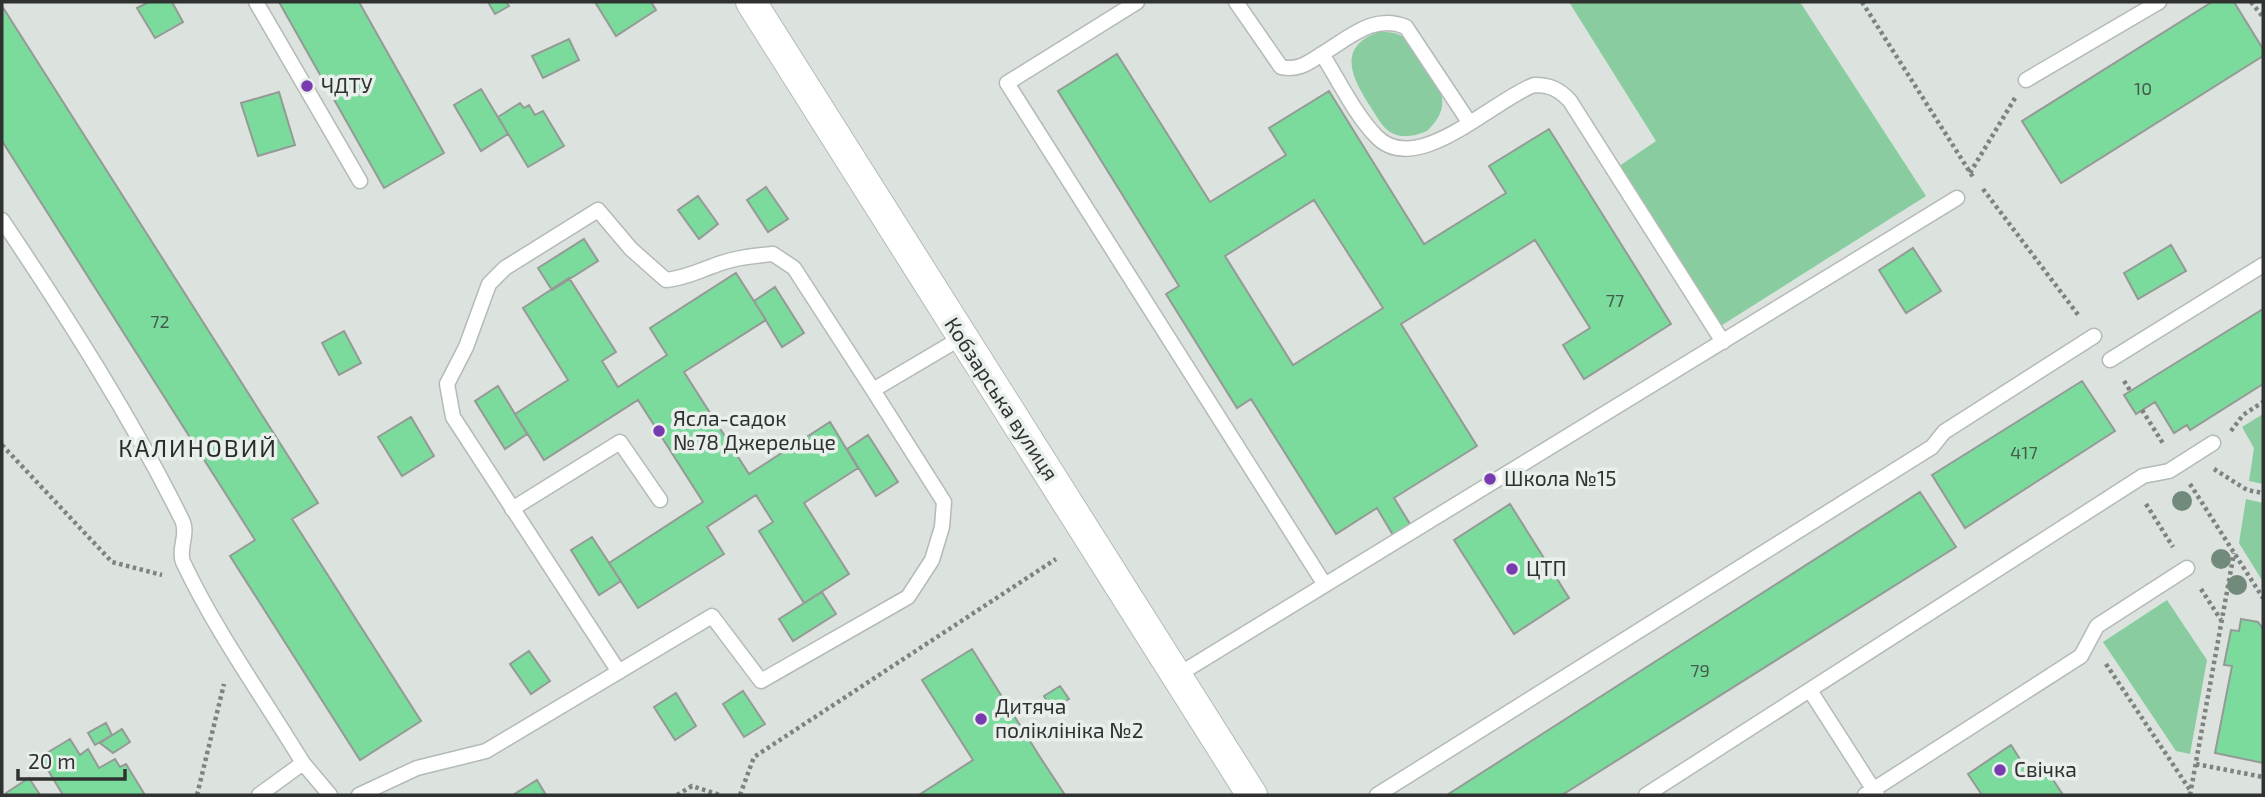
<svg xmlns="http://www.w3.org/2000/svg" width="2265" height="797" font-family="'Exo 2',sans-serif">
  <style>
    .green { fill: #88cc9f }
    .building { fill: #7adb9d; stroke: #959a96; stroke-width: 2; fill-rule: evenodd }
    .lines { fill: none; stroke-linecap: round; stroke-linejoin: round }
    .service-casing { stroke: #b4bab5; stroke-width: 17 }
    .minor-casing { stroke: #b4bab5; stroke-width: 32 }
    .path { stroke: #7f8380; stroke-width: 4.5; stroke-dasharray: 3.5 3.5; stroke-linecap: butt }
    .service { stroke: #fff; stroke-width: 14 }
    .minor { stroke: #fff; stroke-width: 30 }
    .tree { fill: #718a7b }
    .poi-dot { fill: #783bb0; stroke: #e9efea; stroke-width: 2.5 }
    .labels { text-anchor: middle; stroke-width: 7; stroke-linejoin: round; paint-order: stroke }
    .number-label { font-size: 18px; fill: #425c4c }
    .poi-label { font-size: 21px; fill: #303231; stroke: #e9efea; text-anchor: start }
    .street-label { font-size: 21px; fill: #303231; stroke: #e9efea }
    .quarter-label { font-size: 24px; letter-spacing: 2px; fill: #292d2a; stroke: #e9efea }
  </style>
  <rect width="100%" height="100%" fill="#dce2dd"/>
  <path class="green" d="M1569,2H1800L1926,196L1719,327L1615,169L1656,141Z
    M1379,32C1388,32 1397,32 1405,38C1419,48 1439,81 1442,98C1444,112 1436,122 1427,131C1415,136 1402,139 1390,132C1381,126 1376,115 1370,106C1352,78 1336,47 1379,32Z
    M2263,414V484L2249,481L2254,448L2242,427Z
    M2246,499L2263,503V582L2239,543Z
    M2167,600L2207,660L2190,754L2176,751L2103,642Z"/>
  <path class="building" d="M149,2H172L183,22L155,38L137,8Z
    M279,2H359L444,153L384,188Z
    M488,2H506L509,6L495,14Z
    M595,2H651L656,10L616,36Z
    M2212,2H2234L2263,49V56L2061,183L2022,121Z
    M2,6L318,503L292,519L421,721L360,760L230,556L255,540L2,141Z
    M569,39L579,60L543,78L532,56Z
    M1117,54L1210,202L1286,155L1269,128L1329,91L1424,244L1506,193L1489,166L1549,129L1671,324L1584,379L1563,345L1590,328L1535,240L1401,324L1477,446L1394,498L1410,524L1393,535L1377,508L1336,534L1251,399L1237,408L1166,294L1179,286L1058,91ZM1314,200L1383,308L1293,365L1225,256Z
    M481,89L508,134L481,151L454,105Z
    M279,92L295,145L258,156L241,103Z
    M520,103L524,108L529,105L535,115L543,111L564,146L528,167L498,117Z
    M766,187L788,219L768,232L747,200Z
    M698,196L718,224L699,239L678,210Z
    M584,239L598,261L552,290L538,268Z
    M2171,245L2186,271L2138,299L2124,273Z
    M1913,248L1941,291L1906,313L1879,270Z
    M736,273L766,320L684,372L749,474L830,422L858,468L804,503L849,574L804,603L759,531L773,522L756,495L707,527L724,554L638,608L609,563L703,502L638,400L544,460L515,414L568,380L523,308L569,278L616,352L602,361L618,387L667,355L650,328Z
    M775,287L804,333L782,347L754,301Z
    M2263,309V384L2190,430L2187,425L2174,433L2155,402L2136,414L2124,395Z
    M344,331L361,363L339,375L322,343Z
    M2082,381L2115,431L1965,528L1932,475Z
    M498,386L527,434L505,449L475,401Z
    M411,417L434,456L402,476L378,437Z
    M868,435L898,482L876,496L847,449Z
    M1920,492L1956,547L1562,795H1447Z
    M1510,504L1569,598L1514,634L1454,540Z
    M592,537L621,581L599,595L571,550Z
    M822,592L836,614L793,641L779,619Z
    M2241,619L2258,622L2263,629V763L2215,753L2232,666L2224,665L2231,630L2239,631Z
    M972,649L1040,757L1065,795H919L973,760L922,680Z
    M529,651L550,681L531,694L510,664Z
    M1060,686L1069,699L1052,709L1044,696Z
    M743,691L765,724L744,737L723,704Z
    M676,693L696,726L675,740L654,707Z
    M106,723L112,735L95,745L88,733Z
    M122,729L130,742L113,753L100,743Z
    M70,739L80,755L88,749L99,768L115,759L120,767L126,764L145,795H63L40,757Z
    M2011,745L2030,775L2044,766L2063,795H1982L1968,774Z
    M29,778L40,795H7L6,793Z
    M537,780L546,795H513Z"/>
  <g class="lines">
    <g class="service-casing">
      <path id="service" d="M256,2L360,181
        M1137,2L1007,83L1325,585
        M1236,2L1281,67C1298,71 1308,63 1322,54C1339,81 1354,113 1376,136C1416,179 1493,100 1534,85C1550,85 1559,89 1570,101L1723,342
        M1322,54C1349,38 1374,13 1406,27L1469,122
        M2026,80L2159,2
        M2,220C67,317 130,415 182,520C189,533 178,549 183,562C216,632 263,697 303,763L259,795
        M2110,360L2263,265
        M512,509L620,442L660,500
        M619,672L453,417L447,384L466,347L489,284L505,268L598,210L631,249L666,280C685,278 696,272 713,266C732,258 752,256 773,254L794,268L873,390
        M1176,676L1957,198
        M1811,692L1877,795
        M303,763L330,795
        M359,795L417,768L486,751L712,616L761,681L908,597L932,560L942,527L944,502L873,390L961,338
        M1377,795L1932,447L1944,432L2094,336
        M1646,795L2143,476L2169,471L2213,443
        M1865,795L2081,656L2097,626L2187,568"/>
    </g>
    <g class="minor-casing">
      <path id="minor" d="M751,2L1252,795"/>
    </g>
    <path class="path" d="M1862,2L1973,177
      M2251,2L2263,17
      M1970,173L2015,98
      M1983,189L2079,316
      M2124,381L2131,392
      M2142,410L2164,445
      M2231,431L2243,415L2263,402
      M2,445L112,562L162,575
      M2214,469L2247,490L2263,493
      M2190,484L2263,598
      M2146,504L2173,547
      M2201,589L2221,620
      M2106,664L2190,790
      M2196,764L2263,777
      M197,795L224,684
      M677,795L692,786L720,795
      M740,795L754,757L1056,559
      M2190,795L2234,553"/>
    <use href="#service" class="service"/>
    <use href="#minor" class="minor"/>
  </g>
  <g class="tree">
    <circle cx="2182" cy="501" r="10"/>
    <circle cx="2221" cy="559" r="10"/>
    <circle cx="2237" cy="585" r="10"/>
  </g>
  <g class="poi-dot">
    <circle cx="307" cy="86" r="7"/>
    <circle cx="659" cy="431" r="7"/>
    <circle cx="1490" cy="479" r="7"/>
    <circle cx="1512" cy="569" r="7"/>
    <circle cx="981" cy="719" r="7"/>
    <circle cx="2000" cy="770" r="7"/>
  </g>
  <g class="labels">
    <g class="number-label">
      <text x="2143" y="95">10</text>
      <text x="1615" y="307">77</text>
      <text x="160" y="328">72</text>
      <text x="2024" y="459">417</text>
      <text x="1700" y="677">79</text>
    </g>
    <g class="poi-label">
      <text x="321" y="93">ЧДТУ</text>
      <text x="673" y="426">Ясла-садок<tspan x="673" dy="24">№78 Джерельце</tspan></text>
      <text x="1504" y="486">Школа №15</text>
      <text x="1526" y="576">ЦТП</text>
      <text x="995" y="714">Дитяча<tspan x="995" dy="24">поліклініка №2</tspan></text>
      <text x="2014" y="777">Свічка</text>
    </g>
    <g class="street-label">
      <text transform="translate(1001 399) rotate(57)" y="7">Кобзарська вулиця</text>
    </g>
    <g class="quarter-label">
      <text x="198" y="457">КАЛИНОВИЙ</text>
    </g>
  </g>
  <rect width="2265" height="797" fill="none" stroke="#303231" stroke-width="7"/>
  <path d="M18 769v10h107v-10" fill="none" stroke="#303231" stroke-width="3.5"/>
  <text x="28" y="769" font-size="21" fill="#303231" stroke="#e9efea" stroke-width="5" paint-order="stroke">20 m</text>
</svg>
